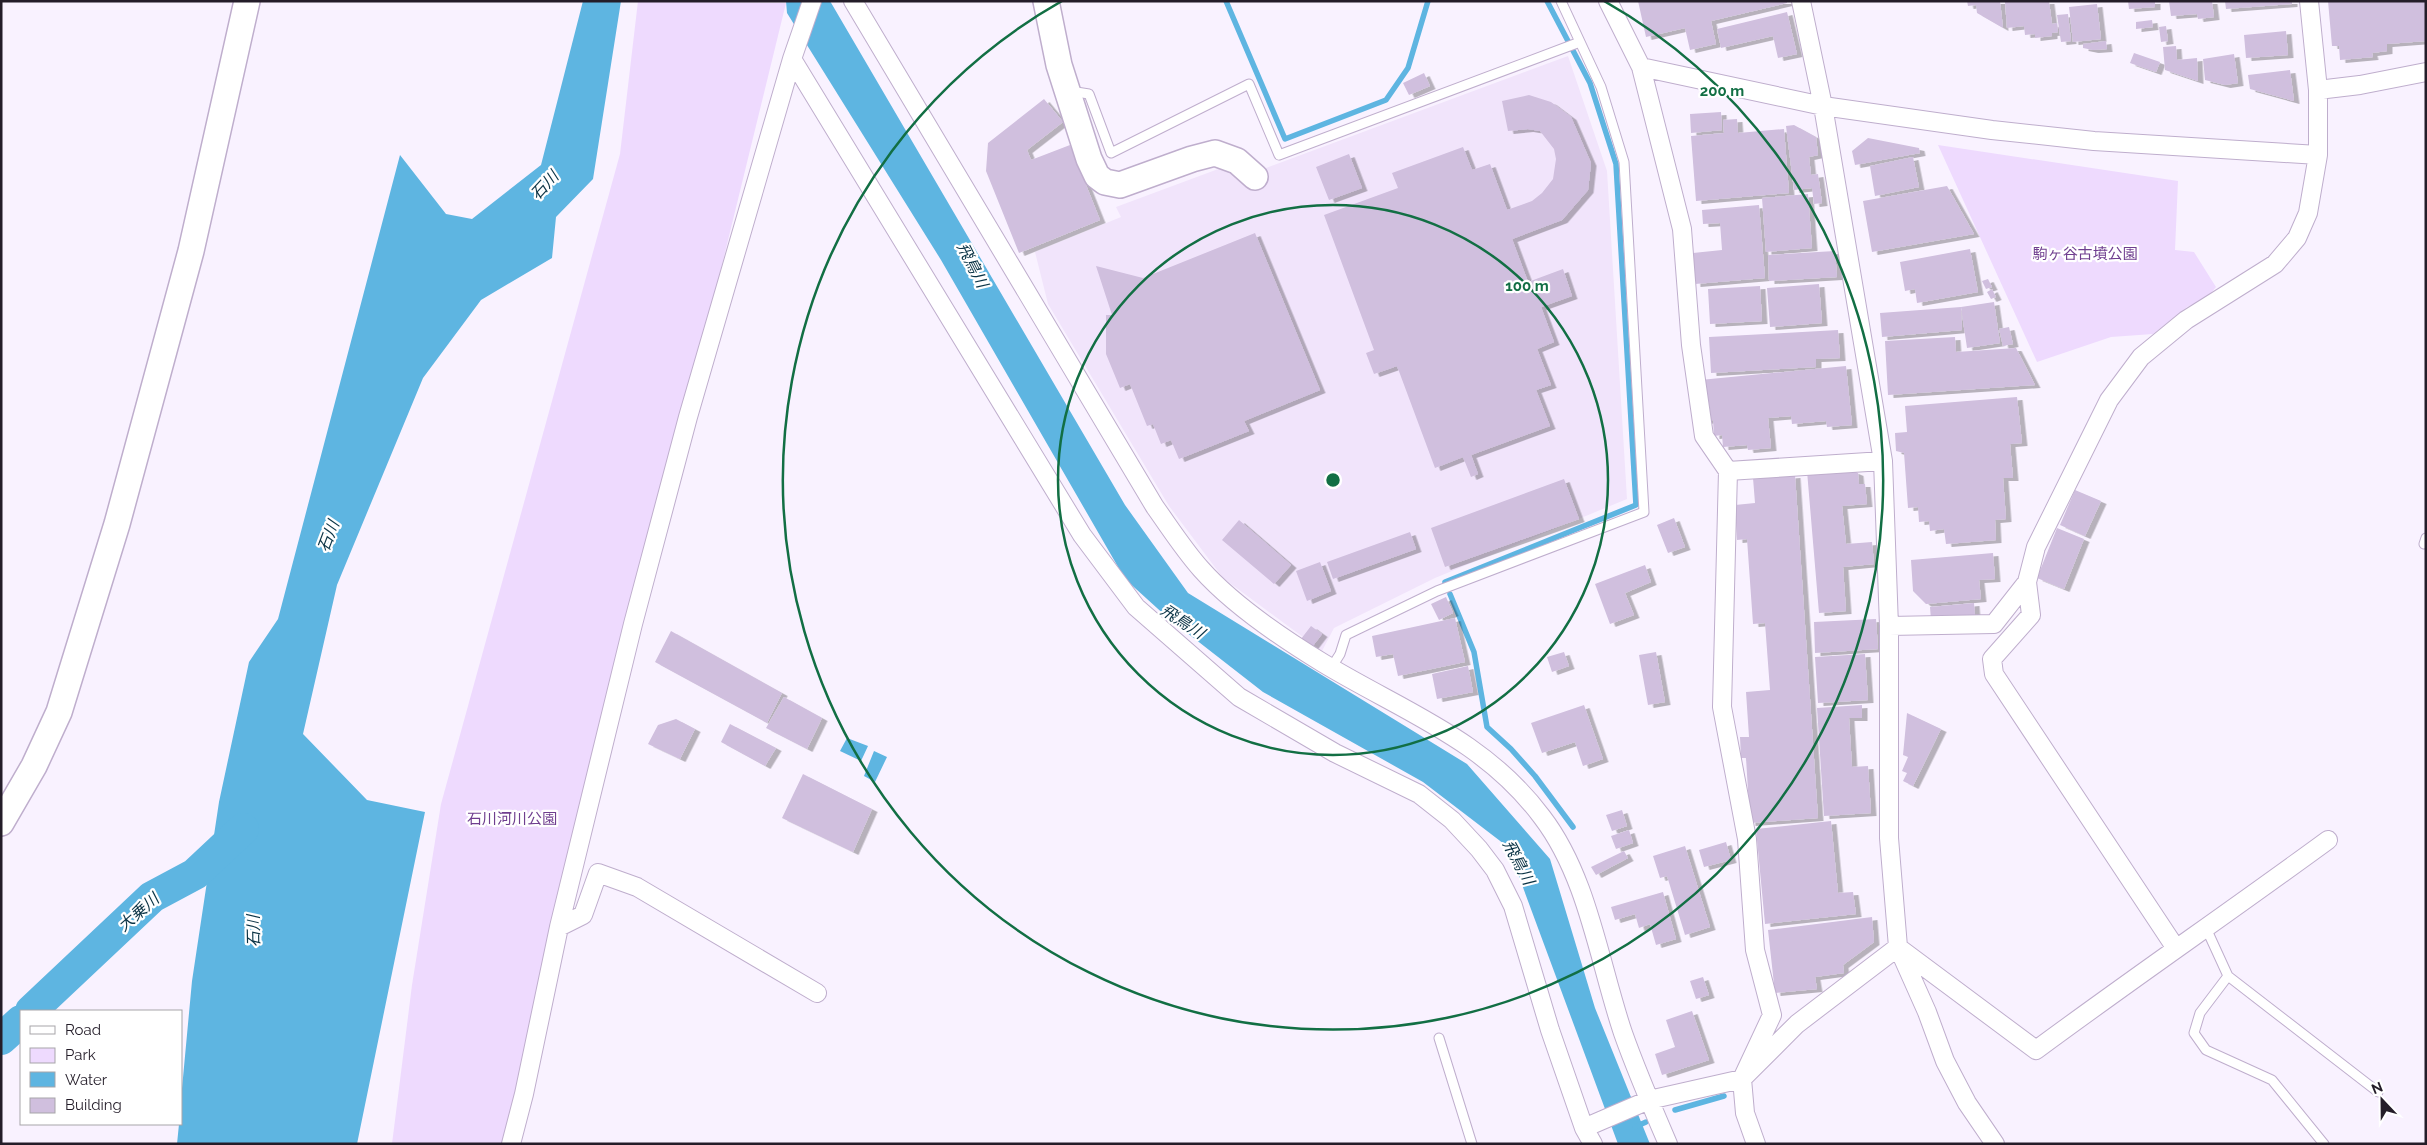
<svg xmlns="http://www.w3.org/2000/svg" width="2427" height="1145" font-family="Raleway,'Noto Sans JP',sans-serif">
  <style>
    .built { fill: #f1e4fb }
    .green { fill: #eedafe }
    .water { fill: #5eb5e1 }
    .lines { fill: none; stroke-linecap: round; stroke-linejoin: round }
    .stream { stroke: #5eb5e1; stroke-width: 5.5 }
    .river { stroke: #5eb5e1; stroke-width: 32 }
    .building { fill: #d0bfde; filter: url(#shadow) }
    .lane-casing { stroke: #bfaecd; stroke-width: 11 }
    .street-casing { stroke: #bfaecd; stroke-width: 20 }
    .secondary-casing { stroke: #bfaecd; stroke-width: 28 }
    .lane { stroke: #fff; stroke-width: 9 }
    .street { stroke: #fff; stroke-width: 18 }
    .secondary { stroke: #fff; stroke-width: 25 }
    .ring { fill: none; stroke: #126f44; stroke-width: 2.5 }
    .labels { text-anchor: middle; stroke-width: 4.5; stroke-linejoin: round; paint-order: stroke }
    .park-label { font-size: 15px; fill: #6f3e8f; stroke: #fff }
    .water-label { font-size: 16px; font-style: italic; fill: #0a3345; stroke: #fff }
    .centre { fill: #126f44; stroke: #fff; stroke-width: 2.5 }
    .ring-label { font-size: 15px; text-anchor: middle; font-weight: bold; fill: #126f44; stroke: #fff; stroke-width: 4.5; stroke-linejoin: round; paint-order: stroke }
  </style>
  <defs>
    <filter id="shadow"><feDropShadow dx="5.5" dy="3" stdDeviation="0" flood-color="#0004"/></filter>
  </defs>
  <rect width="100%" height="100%" fill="#f9f2ff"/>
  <path class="built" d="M1568,56L1607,171L1627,499L1435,578L1334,628L1322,651L1223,578L1169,506L1048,304L1035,252L1121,217L1116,207L1229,165L1236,179Z"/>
  <path class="green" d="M638,1L786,3L507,1144H392L412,985L441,804L620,154Z
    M1938,145L2178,181L2175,250L2194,252L2216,287L2207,298L2187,307L2153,334L2111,337L2037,362Z"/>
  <path class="water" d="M583,1H621L593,179L556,217L552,258L481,300L423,378L337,585L303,734L367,800L425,812L357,1144H177L179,1124H181V1099L192,981L219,802L249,662L278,619L400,155L446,214L472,219L541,165Z
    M786,1H830L1125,505L1188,593L1467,764L1550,859L1595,1008L1650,1144H1618L1508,847L1423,782L1263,692L1168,618L1125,579L941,260L787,13Z
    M847,738L868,746L861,761L840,751Z
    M874,751L887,757L875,782L864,776Z"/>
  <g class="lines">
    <path class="stream" d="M1226,1L1285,139L1386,100L1408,68L1428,1
      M1445,582L1636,505L1616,164L1590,83L1547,1
      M1450,594L1474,652L1487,727L1511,749L1535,776L1573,827
      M1675,1110L1724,1096
      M1635,1127L1646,1122"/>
    <path class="river" d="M31,1011L152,897L195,874L243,829
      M1,1039L21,1021"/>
  </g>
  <path class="building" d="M1638,1H1787V3L1711,21L1716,44L1690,50L1685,28L1646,37Z
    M1967,1H2000L2003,28L1977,13L1976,5L1968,6Z
    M2049,1L2052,24L2057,23L2058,32L2052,33V36L2035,38V34L2025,35L2024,26L2007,28L2005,2Z
    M2128,1H2155V7L2129,9Z
    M2169,1H2212L2214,17L2198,19L2197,14L2171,16Z
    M2225,1H2292V4L2226,9Z
    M2328,1H2426V41L2387,44V51L2372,53L2373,57L2340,60L2339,46H2332Z
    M2097,4L2101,39L2073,42L2069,7Z
    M1787,12L1797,54L1778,58L1773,36L1721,48L1717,29Z
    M2068,14L2071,41L2061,42L2057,15Z
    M2152,20L2153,27L2136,29V22Z
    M2166,26L2168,41L2161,42L2159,27Z
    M2286,31L2288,55L2246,58L2244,35Z
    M2106,41L2107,49L2093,50L2083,48V44Z
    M2176,46L2177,60L2197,58L2198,81L2165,70L2163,47Z
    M2134,53L2160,62L2156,72L2130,63Z
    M2234,54L2238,83L2225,85L2205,80L2203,59Z
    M2290,70L2294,101L2250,89L2248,75Z
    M1424,73L1430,86L1409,95L1403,83Z
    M1529,95L1551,102L1571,117L1591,163L1588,190L1562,220L1512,239L1528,282L1563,269L1572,296L1541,307L1554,342L1537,349L1551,385L1536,390L1550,426L1471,455L1478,474L1471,477L1463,457L1435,468L1397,366L1374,374L1366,353L1374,350L1324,215L1398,188L1392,173L1463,147L1472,170L1490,164L1507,210L1532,201L1542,193L1553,179L1556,159L1554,149L1540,131L1528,129L1508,131L1502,101Z
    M1044,99L1063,122L1027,150L1031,160L1070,145L1100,220L1019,253L986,171L988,143Z
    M1721,112L1722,130L1691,133L1690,114Z
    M1737,119L1738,133L1784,129L1789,193L1696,201L1691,136L1724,133L1723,120Z
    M1794,125L1816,137L1818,155L1809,157L1811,175L1818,174L1822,203L1814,204L1812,188L1794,190L1786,126Z
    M1868,138L1919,148L1920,153L1855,165L1852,151Z
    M1349,154L1362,188L1329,200L1316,167Z
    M1913,157L1919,187L1875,196L1870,166Z
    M1947,186L1974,234L1872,252L1863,201Z
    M1808,194L1812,248L1766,252L1762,198Z
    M1759,205L1765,278L1695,284L1693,253L1722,250L1720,223L1703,224L1702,210Z
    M1255,233L1320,390L1244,421L1249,431L1179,459L1171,440L1161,444L1153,424L1147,426L1130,384L1120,388L1106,354V315H1112L1096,266L1143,278Z
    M1970,249L1978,292L1917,303L1915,289L1905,291L1900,262Z
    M1835,251L1837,277L1769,281L1768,255Z
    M1988,279L1992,287L1986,289L1982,281Z
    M1819,284L1822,323L1770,327L1767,288Z
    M1760,286L1762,321L1710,324L1708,289Z
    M1992,289L1996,297L1991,299L1987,292Z
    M1994,302L2000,343L1967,348L1961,307Z
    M1961,307L1962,330L1882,337L1880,313Z
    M2009,327L2013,344L2003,346L1999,329Z
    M1838,330L1840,358L1816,359V367L1711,373L1709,337Z
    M1955,337L1956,352L2016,348L2035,385L1888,395L1885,341Z
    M1846,366L1852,425L1827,427L1826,421L1792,424L1791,416L1768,418L1771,448L1748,450L1747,445L1723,447L1722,435L1714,436L1713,420L1704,421L1700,380Z
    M2017,397L2022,443L2010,444L2013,478H2003L2006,519L1995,520L1996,540L1946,544L1944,529L1930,531L1929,521L1919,522L1918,507L1908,508L1904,453L1896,451L1895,433L1907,432L1905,406Z
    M1846,468L1858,473L1859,484H1865L1867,504L1842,506L1846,544L1872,542L1874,564L1843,567L1846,611L1819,613L1807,471Z
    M1795,475L1818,818L1750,823L1746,758H1741L1740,737H1749L1746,692L1770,690L1765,623L1753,624L1747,539L1737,540L1735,505L1755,503L1753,478Z
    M1564,479L1579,519L1445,567L1431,528Z
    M2075,490L2101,501L2085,536L2060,525Z
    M1674,518L1685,547L1668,553L1657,525Z
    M1239,520L1291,565L1274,584L1222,540Z
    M2057,528L2084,539L2064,589L2037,578Z
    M1410,532L1416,549L1333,579L1327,562Z
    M1993,553L1995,579L1979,580L1981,599L1926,604L1913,591L1911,560Z
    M1320,562L1331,591L1307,601L1296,571Z
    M1645,565L1651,582L1625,593L1634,615L1610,624L1595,584Z
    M1446,597L1453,613L1439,620L1431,604Z
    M1974,603L1975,616L1931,620L1930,607Z
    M1455,618L1465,662L1398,676L1393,654L1376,657L1372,636Z
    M1876,619L1878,649L1815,653L1814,622Z
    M1311,626L1322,634L1312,647L1301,639Z
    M671,631L782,693L767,723L655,662Z
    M1564,652L1569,666L1552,672L1547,657Z
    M1656,652L1665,702L1648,705L1639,655Z
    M1865,654L1868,700L1818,703L1815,657Z
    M1468,666L1473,692L1437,699L1432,674Z
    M784,697L822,718L807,749L766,728Z
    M1584,705L1603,759L1583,766L1575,742L1542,753L1531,723Z
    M1862,705V718H1849L1852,767L1868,766L1871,813L1824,816L1817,708Z
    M1907,713L1941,729L1913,786L1903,781L1907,773L1902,771L1908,757L1903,755Z
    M676,719L695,729L680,759L648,744L658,725Z
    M730,724L776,748L765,766L721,742Z
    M803,774L872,809L853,852L782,818Z
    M1622,810L1627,826L1612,831L1606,815Z
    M1831,821L1838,893L1853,892L1856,914L1765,924L1756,829Z
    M1629,830L1633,843L1616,849L1611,836Z
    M1726,842L1731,860L1704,867L1699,850Z
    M1685,846L1710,927L1685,935L1667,876L1660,878L1653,856Z
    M1624,851L1628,858L1596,875L1591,867Z
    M1663,892L1676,939L1656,945L1650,924L1639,928L1635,914L1615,920L1611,907Z
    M1872,917L1874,942L1843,965L1844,973L1815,977L1817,989L1775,993L1768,930Z
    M1703,977L1709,995L1696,999L1690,981Z
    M1692,1011L1709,1060L1662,1075L1655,1054L1675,1047L1666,1020Z"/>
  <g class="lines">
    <g class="lane-casing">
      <path id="lane" d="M1070,91L1089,94L1111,153L1249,84L1279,155L1580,42
        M2424,544L2426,538
        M1331,668L1340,654L1346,635L1437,591L1644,512L1624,162L1601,87L1561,1
        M2206,928L2228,976L2378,1092
        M2228,976L2200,1013L2194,1033L2206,1050L2272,1080L2324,1144
        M1439,1038L1472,1144"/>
    </g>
    <g class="street-casing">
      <path id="street" d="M853,1L1155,507C1170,528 1184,550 1201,569C1233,605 1282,638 1323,663C1402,711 1484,739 1542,817C1588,877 1599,962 1623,1033C1636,1070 1652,1107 1668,1144
        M1608,1L1641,67L1682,229L1691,345L1704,436L1728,471L1722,707L1747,839L1755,950L1772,1015L1742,1079L1745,1113L1756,1144
        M1801,1L1823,106L1883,461L1889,626V838L1898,947L1927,1012L1945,1061L1967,1103L1995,1144
        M792,59L1082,535L1136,607L1239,697L1335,753L1419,794L1452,820L1479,849L1495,870L1513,906L1550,1030L1584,1128L1593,1144
        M1641,67L1823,106L1992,130L2094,141L2318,155
        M2318,90L2360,85L2426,72
        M1728,471L1883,461
        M1889,626L1994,624L2027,582
        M559,927L583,915L598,873L637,887L817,993
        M2175,947L1994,674L1992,659L2031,615L2027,582L2036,547L2109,400L2141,357L2186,320L2275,264L2297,238L2308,213L2318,155V90L2309,1
        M1899,948L2036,1050C2132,979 2231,911 2328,840
        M1584,1128L1649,1100L1742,1079L1797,1024L1898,947
        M511,1144L524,1094L559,927L633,624L688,417L792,59L812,1"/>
    </g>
    <g class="secondary-casing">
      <path id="secondary" d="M1046,1L1059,65L1089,159L1097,176L1105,182L1120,185L1192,159L1215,153L1237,161L1255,177
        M1,823L34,766L59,712L117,524L191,251L247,1"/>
    </g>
    <use href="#lane" class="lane"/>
    <use href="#street" class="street"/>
    <use href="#secondary" class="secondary"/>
  </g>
  <g class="ring">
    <circle cx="1333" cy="480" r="275"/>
    <path d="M1604 1A550 550 0 1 1 1062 1"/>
  </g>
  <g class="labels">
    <g class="park-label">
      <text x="2085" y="259">駒ヶ谷古墳公園</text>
      <text x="512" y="824">石川河川公園</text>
    </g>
    <g class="water-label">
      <text transform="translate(544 185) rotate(-47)" y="6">石川</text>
      <text transform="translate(973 265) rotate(63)" y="6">飛鳥川</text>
      <text transform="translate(328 536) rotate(-69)" y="6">石川</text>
      <text transform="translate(1183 621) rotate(33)" y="6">飛鳥川</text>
      <text transform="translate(1519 862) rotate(62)" y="6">飛鳥川</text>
      <text transform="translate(138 912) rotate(-41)" y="6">大乗川</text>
      <text transform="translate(253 931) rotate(-91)" y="6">石川</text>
    </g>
  </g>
  <circle cx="1333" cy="480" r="8" class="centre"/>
  <g class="ring-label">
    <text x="1722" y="96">200 m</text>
    <text x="1527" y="291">100 m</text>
  </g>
  <rect width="2427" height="1145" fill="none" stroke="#241d29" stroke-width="5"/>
  <rect x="20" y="1010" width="162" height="115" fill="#ffffff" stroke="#a7a5a9"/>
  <rect x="30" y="1026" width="25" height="8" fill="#ffffff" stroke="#a7a5a9"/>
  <text x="65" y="1035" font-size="15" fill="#241d29">Road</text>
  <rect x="30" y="1048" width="25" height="15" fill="#eedafe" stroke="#a7a5a9"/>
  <text x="65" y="1060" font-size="15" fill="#241d29">Park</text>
  <rect x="30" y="1072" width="25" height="15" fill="#5eb5e1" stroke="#a7a5a9"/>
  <text x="65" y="1085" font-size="15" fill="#241d29">Water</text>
  <rect x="30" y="1098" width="25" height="15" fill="#d0bfde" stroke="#a7a5a9"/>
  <text x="65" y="1110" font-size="15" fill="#241d29">Building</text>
  <g transform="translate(2382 1100) rotate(338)" stroke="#ffffff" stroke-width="4" paint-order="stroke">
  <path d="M0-4L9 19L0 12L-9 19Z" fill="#241d29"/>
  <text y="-8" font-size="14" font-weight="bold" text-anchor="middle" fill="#241d29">N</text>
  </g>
</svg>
